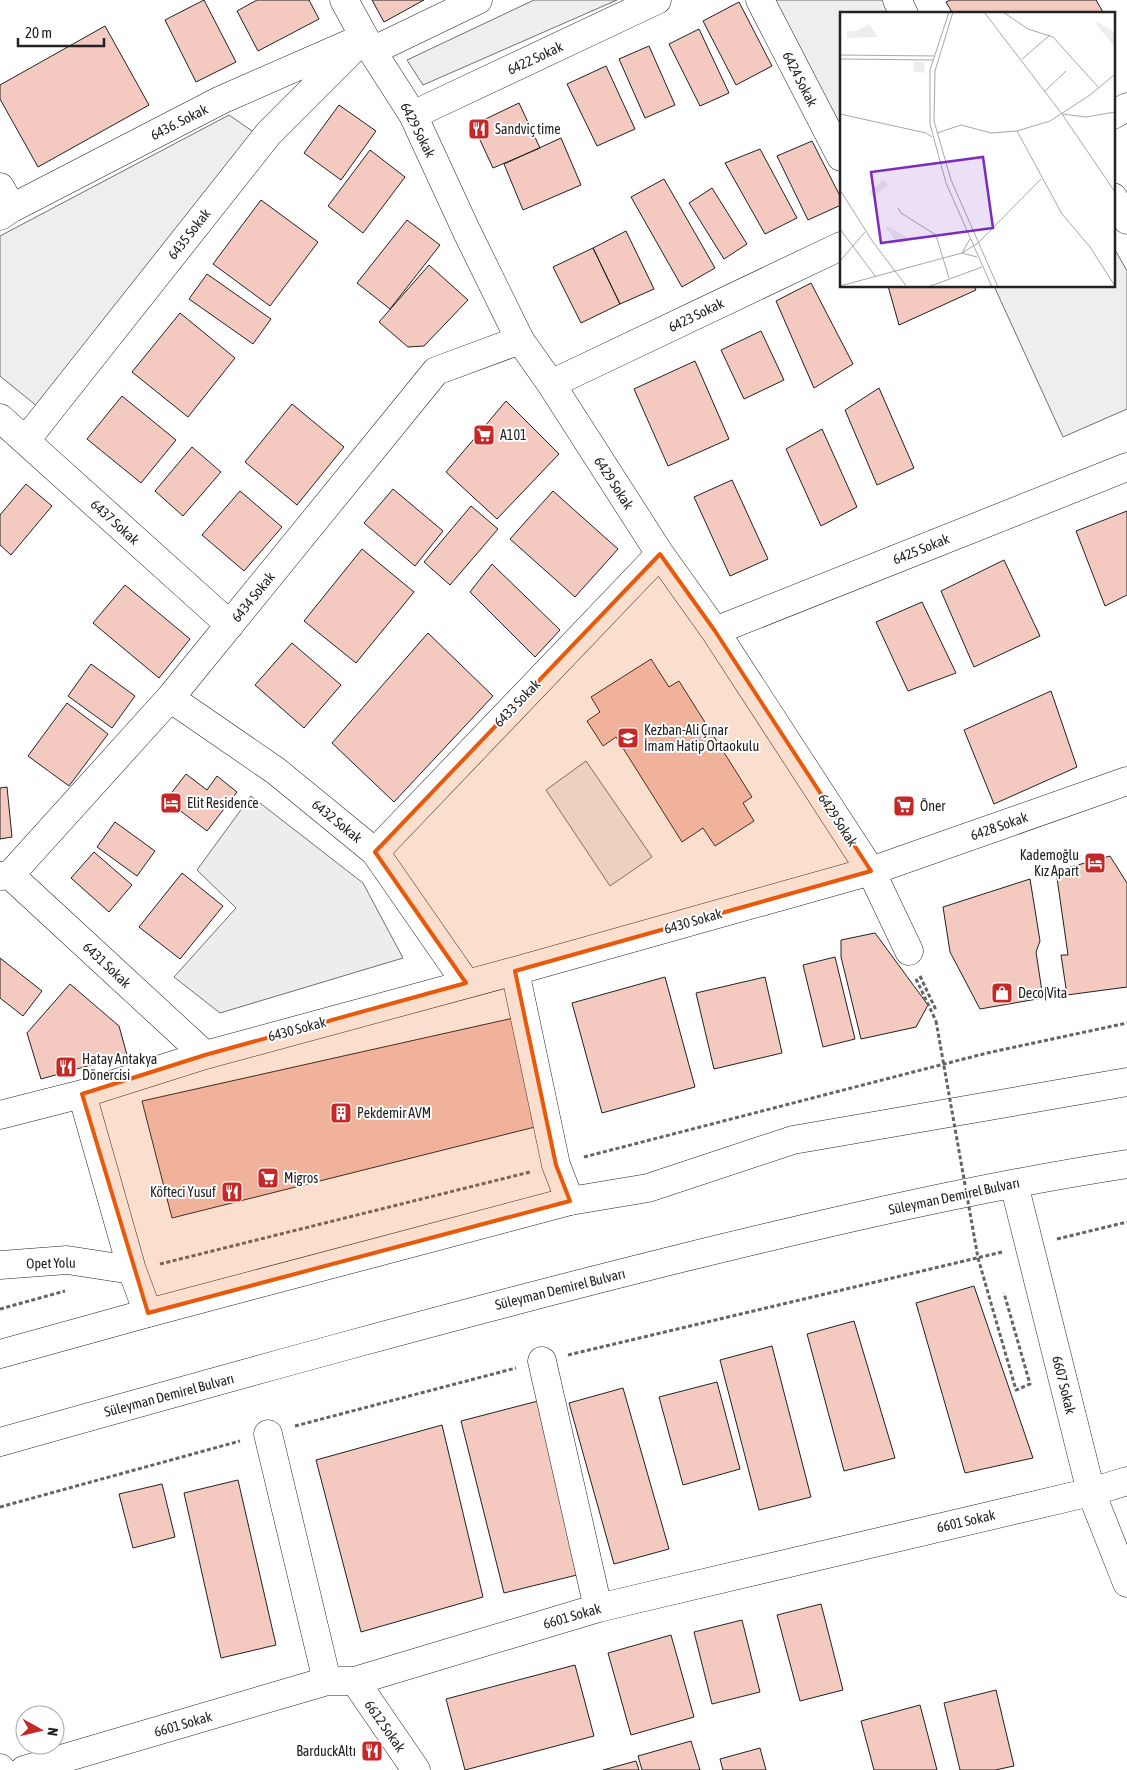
<svg xmlns="http://www.w3.org/2000/svg" width="1127" height="1770" font-family="'Asap Condensed',sans-serif">
  <style>
    .green { fill: #eee; stroke: #6f6f6f }
    .parking { fill: #ededed; stroke: #6f6f6f }
    .building { fill: #f3c9c0; stroke: #222 }
    .lines { fill: none; stroke-linecap: round; stroke-linejoin: round }
    .minor-casing { stroke: #222; stroke-width: 29 }
    .major-casing { stroke: #222; stroke-width: 29 }
    .path { stroke: #646464; stroke-width: 3; stroke-dasharray: 4 2.5; stroke-linecap: butt }
    .minor { stroke: #fff; stroke-width: 28 }
    .major { stroke: #fff; stroke-width: 28 }
    .path-bridge { stroke: #646464; stroke-width: 3; stroke-dasharray: 4 2.5; stroke-linecap: butt }
    .marked { fill: #e8590c; fill-opacity: 0.2; stroke: #e8590c; stroke-width: 4; stroke-linejoin: round }
    .labels { text-anchor: middle; stroke-width: 4; stroke-linejoin: round; paint-order: stroke }
    .street-label { font-size: 14px; fill: #222; stroke: #fff }
    .poi-label { font-size: 14px; fill: #222; stroke: #fff; text-anchor: start }
    .inset-road { fill: none; stroke: #a7a7a7; stroke-width: 1 }
    .view { fill: #7b2cbf; fill-opacity: 0.15; stroke: #7b2cbf; stroke-width: 2.5 }
    .inset-edge { fill: none; stroke: #222; stroke-width: 2.5 }
  </style>
  <rect width="100%" height="100%" fill="#fff"/>
  <path class="green" d="M534,0H617L423,85L407,60Z
    M770,0H888L896,14H841V151Z
    M229,115L255,133L38,407L0,376V236Z
    M1113,246L1127,271V409L1063,437L994,286H1113Z
    M586,761L652,857L610,886L546,790Z"/>
  <path class="parking" d="M251,796L363,883L403,958L220,1013L174,977L236,908L197,870Z"/>
  <path class="building" d="M204,0L236,62L196,82L165,20Z
    M257,0H309L319,19L258,51L237,11Z
    M372,0H424L384,22Z
    M950,0H1096L1104,14H953L946,2Z
    M739,2L772,66L736,85L703,21Z
    M105,26L149,105L38,167L0,99V85Z
    M699,29L729,93L700,106L669,44Z
    M649,46L675,105L645,118L619,59Z
    M606,66L635,129L597,146L567,84Z
    M519,103L540,148L493,168L473,125Z
    M339,105L376,131L341,180L304,153Z
    M561,138L581,185L523,210L504,164Z
    M812,141L841,198V205L808,220L777,156Z
    M760,149L797,218L765,234L725,163Z
    M370,150L405,177L363,233L328,206Z
    M664,179L715,268L682,287L631,197Z
    M712,188L747,244L724,259L689,203Z
    M261,200L318,242L270,306L213,264Z
    M407,220L440,245L390,309L357,283Z
    M626,231L654,289L620,304L593,248Z
    M593,248L620,304L581,323L553,267Z
    M429,265L468,300L424,346L408,347L379,322Z
    M207,274L271,319L253,344L189,299Z
    M811,283L853,364L814,388L776,301Z
    M888,286H974L976,290L899,325Z
    M180,313L235,358L188,417L132,372Z
    M761,331L784,380L744,399L721,350Z
    M695,361L729,439L668,466L634,389Z
    M879,388L914,468L877,485L845,410Z
    M122,396L176,440L141,483L87,439Z
    M506,401L559,454L497,519L446,472Z
    M292,404L344,447L297,505L245,462Z
    M822,429L857,507L821,526L786,449Z
    M192,447L221,472L183,516L155,491Z
    M732,480L768,559L730,576L694,497Z
    M26,484L52,506L11,555L0,545V515Z
    M393,489L443,531L415,566L364,523Z
    M240,491L282,527L244,571L202,535Z
    M553,491L618,549L575,597L510,539Z
    M471,506L498,529L450,585L424,562Z
    M1127,511V595L1105,606L1076,531Z
    M362,549L414,592L356,663L304,621Z
    M1004,560L1040,636L974,667L941,591Z
    M492,564L560,630L535,657L470,592Z
    M125,585L190,639L159,678L93,623Z
    M922,602L956,673L908,691L876,622Z
    M428,633L493,696L394,802L332,743Z
    M292,643L341,685L304,728L255,685Z
    M651,659L669,687L679,681L752,797L743,803L754,821L715,846L703,828L682,842L616,737L603,746L587,721L600,712L591,697Z
    M91,664L135,696L112,728L68,696Z
    M1051,691L1077,767L994,804L964,730Z
    M67,703L108,734L69,786L28,756Z
    M186,774L207,790L217,776L237,792L207,831L166,800Z
    M7,787L12,837L0,839V788Z
    M115,822L155,851L137,876L97,847Z
    M94,852L132,885L109,912L71,878Z
    M1110,856L1127,883V987L1067,995L1061,955H1068L1056,871Z
    M182,873L223,906L180,959L139,927Z
    M1030,879L1040,941L1036,952L1043,998L980,1009L950,952L943,907Z
    M875,933L928,1005L916,1027L861,1039L841,957V940Z
    M835,957L855,1039L823,1047L803,965Z
    M0,958L42,991L23,1016L0,998Z
    M665,977L695,1087L602,1113L572,1003Z
    M765,977L782,1053L714,1069L696,993Z
    M70,984L119,1026L127,1055L41,1079L27,1033Z
    M518,1017L539,1126L172,1218L142,1101Z
    M974,1286L1033,1458L965,1473L916,1303Z
    M854,1321L895,1458L844,1471L807,1334Z
    M772,1346L811,1497L759,1510L720,1360Z
    M717,1382L740,1469L683,1485L659,1397Z
    M623,1388L669,1549L614,1564L569,1403Z
    M538,1401L581,1574L504,1593L461,1421Z
    M442,1425L483,1597L361,1632L316,1460Z
    M238,1480L276,1645L221,1658L184,1493Z
    M162,1484L175,1537L133,1548L119,1494Z
    M821,1604L843,1690L800,1701L777,1615Z
    M742,1620L760,1692L712,1704L694,1632Z
    M671,1635L694,1717L631,1735L608,1653Z
    M575,1665L594,1736L465,1770L446,1699Z
    M996,1690L1014,1766L995,1770H960L944,1703Z
    M920,1705L937,1770H874L861,1721Z
    M691,1741L700,1770H642L638,1756Z
    M760,1748L766,1770H723L720,1759Z
    M636,1761L639,1770H603Z"/>
  <g class="lines">
    <g class="minor-casing">
      <path id="minor" d="M344,0L372,51L413,115L467,232L520,340L551,384L660,554L715,631L871,871L909,951
        M760,0L841,157
        M897,0L904,14
        M372,51L478,0
        M413,115L657,0
        M1113,115L1127,107
        M0,187L12,208
        M1113,197L1127,220
        M0,216L12,208L221,100L351,43
        M551,384L841,246
        M0,418L230,625
        M26,440L269,133L364,38
        M715,631L1127,467
        M170,698L276,771L375,852L466,983
        M375,852L660,554
        M10,875L205,1055
        M0,876L10,875L170,698L436,371L520,340
        M515,971L556,1165L570,1201
        M82,1094L132,1270L148,1313
        M0,1115L82,1094L205,1055L515,971L871,871L1127,781
        M1014,1184L1091,1492L1127,1583
        M0,1265L67,1260L132,1270
        M542,1361L598,1608
        M268,1434L327,1681
        M355,1681L416,1770
        M0,1768L2,1770
        M24,1770L327,1681H355L598,1608L1091,1492L1127,1481"/>
    </g>
    <g class="major-casing">
      <path id="major" d="M0,1354L148,1313L570,1201L648,1188L793,1140L1127,1082
        M0,1442C227,1378 453,1315 682,1258C829,1222 977,1187 1127,1164"/>
    </g>
    <path class="path" d="M920,976L936,1010
      M916,979L936,1021
      M584,1157L987,1053L1127,1023
      M1057,1239L1127,1222
      M978,1258L1016,1390L1030,1384L1004,1293
      M160,1264L530,1172
      M0,1309L65,1291
      M568,1355L1002,1252
      M295,1426L516,1368
      M0,1507L240,1441"/>
    <use href="#minor" class="minor"/>
    <use href="#major" class="major"/>
    <path class="path-bridge" d="M936,1021L978,1258"/>
  </g>
  <path class="marked" d="M660,554L715,631L871,871L515,971L556,1165L570,1201L148,1313L82,1094L205,1055L466,983L375,852Z"/>
  <defs>
    <g id="restaurant-square" transform="scale(1.125)"><rect x="-9" y="-9" width="18" height="18" rx="4" fill="#c62828" stroke="#fff"/><path d="M-5-6h1v4h1v-4h1v4h1v-4h1v5L-1.5 .5V6h-2V.5L-5-1ZM5-6V6H3V1.5H1.5Q1.5-4 5-6Z" fill="#fff"/></g>
    <g id="supermarket-square" transform="scale(1.125)"><rect x="-9" y="-9" width="18" height="18" rx="4" fill="#c62828" stroke="#fff"/><path d="M-6-5.5h2.5l.6 2H6L4.5 2H-2.5L-4.4-4H-6ZM-1.5 3.2a1.3 1.3 0 1 0 .1 0ZM3 3.2a1.3 1.3 0 1 0 .1 0Z" fill="#fff"/></g>
    <g id="school-square" transform="scale(1.125)"><rect x="-9" y="-9" width="18" height="18" rx="4" fill="#c62828" stroke="#fff"/><path d="M0-5L7-2L0 1L-7-2ZM-4 1L0 2.5L4 1V4Q0 6-4 4Z" fill="#fff"/></g>
    <g id="hotel-square" transform="scale(1.125)"><rect x="-9" y="-9" width="18" height="18" rx="4" fill="#c62828" stroke="#fff"/><path d="M-6-4.5h1.5V1H6V5H4.5V3h-9V5H-6ZM-4 0a1.8 1.8 0 1 1 3.6 0ZM.5 0V-2.5h3Q6-2.5 6 0Z" fill="#fff"/></g>
    <g id="shop-square" transform="scale(1.125)"><rect x="-9" y="-9" width="18" height="18" rx="4" fill="#c62828" stroke="#fff"/><path d="M-5-2.5h2.3a2.7 3.5 0 0 1 5.4 0H5L5.5 6h-11ZM-1.5-2.5h3a1.5 2.3 0 0 0-3 0Z" fill="#fff"/></g>
    <g id="building-square" transform="scale(1.125)"><rect x="-9" y="-9" width="18" height="18" rx="4" fill="#c62828" stroke="#fff"/><path d="M-4-6H4V6H1V3H-1V6H-4ZM-2.5-4.3h1.7v1.8h-1.7ZM.8-4.3h1.7v1.8H.8ZM-2.5-1h1.7V.8h-1.7ZM.8-1h1.7V.8H.8Z" fill="#fff"/></g>
  </defs>
  <g fill-rule="evenodd">
    <use href="#restaurant-square" x="479" y="129"/>
    <use href="#supermarket-square" x="484" y="435"/>
    <use href="#school-square" x="628" y="738"/>
    <use href="#hotel-square" x="171" y="803"/>
    <use href="#supermarket-square" x="904" y="806"/>
    <use href="#hotel-square" x="1095" y="863"/>
    <use href="#shop-square" x="1002" y="993"/>
    <use href="#restaurant-square" x="66" y="1067"/>
    <use href="#building-square" x="341" y="1113"/>
    <use href="#supermarket-square" x="268" y="1178"/>
    <use href="#restaurant-square" x="232" y="1192"/>
    <use href="#restaurant-square" x="372" y="1751"/>
  </g>
  <g class="labels">
    <g class="street-label">
      <text transform="translate(535 58) rotate(-25)" y="5">6422 Sokak</text>
      <text transform="translate(800 79) rotate(63)" y="5">6424 Sokak</text>
      <text transform="translate(179 122) rotate(-27)" y="5">6436. Sokak</text>
      <text transform="translate(418 130) rotate(63)" y="5">6429 Sokak</text>
      <text transform="translate(189 234) rotate(-52)" y="5">6435 Sokak</text>
      <text transform="translate(696 315) rotate(-26)" y="5">6423 Sokak</text>
      <text transform="translate(614 483) rotate(57)" y="5">6429 Sokak</text>
      <text transform="translate(115 522) rotate(42)" y="5">6437 Sokak</text>
      <text transform="translate(921 549) rotate(-22)" y="5">6425 Sokak</text>
      <text transform="translate(253 597) rotate(-51)" y="5">6434 Sokak</text>
      <text transform="translate(517 703) rotate(-46)" y="5">6433 Sokak</text>
      <text transform="translate(838 820) rotate(57)" y="5">6429 Sokak</text>
      <text transform="translate(337 821) rotate(39)" y="5">6432 Sokak</text>
      <text transform="translate(999 826) rotate(-19)" y="5">6428 Sokak</text>
      <text transform="translate(693 921) rotate(-16)" y="5">6430 Sokak</text>
      <text transform="translate(107 965) rotate(43)" y="5">6431 Sokak</text>
      <text transform="translate(297 1029) rotate(-15)" y="5">6430 Sokak</text>
      <text transform="translate(954 1196) rotate(-12)" y="5">Süleyman Demirel Bulvarı</text>
      <text transform="translate(51 1263) rotate(-1)" y="5">Opet Yolu</text>
      <text transform="translate(560 1289) rotate(-14)" y="5">Süleyman Demirel Bulvarı</text>
      <text transform="translate(1064 1385) rotate(76)" y="5">6607 Sokak</text>
      <text transform="translate(169 1395) rotate(-15)" y="5">Süleyman Demirel Bulvarı</text>
      <text transform="translate(966 1521) rotate(-13)" y="5">6601 Sokak</text>
      <text transform="translate(572 1616) rotate(-16)" y="5">6601 Sokak</text>
      <text transform="translate(183 1724) rotate(-16)" y="5">6601 Sokak</text>
      <text transform="translate(385 1726) rotate(55)" y="5">6612 Sokak</text>
    </g>
    <g class="poi-label">
      <text x="495" y="134">Sandviç time</text>
      <text x="500" y="440">A101</text>
      <text x="644" y="735">Kezban-Ali Çınar<tspan x="644" dy="16">İmam Hatip Ortaokulu</tspan></text>
      <text x="187" y="808">Elit Residence</text>
      <text x="920" y="811">Öner</text>
      <text x="1079" y="860" text-anchor="end">Kademoğlu<tspan x="1079" dy="16">Kız Apart</tspan></text>
      <text x="1018" y="998">Deco|Vita</text>
      <text x="82" y="1064">Hatay Antakya<tspan x="82" dy="16">Dönercisi</tspan></text>
      <text x="357" y="1118">Pekdemir AVM</text>
      <text x="284" y="1183">Migros</text>
      <text x="216" y="1197" text-anchor="end">Köfteci Yusuf</text>
      <text x="356" y="1756" text-anchor="end">BarduckAltı</text>
    </g>
  </g>
  <g transform="translate(840 12)">
    <rect width="275" height="275" fill="#fff"/>
    <path d="M256,9L275,21V36L256,12ZM29,12L38,25L7,26V19H16ZM74,49L85,50L84,61L73,59ZM44,168L48,174L32,185L28,180ZM47,214L67,225L61,235L46,216Z" fill="#eee"/>
    <path class="inset-road" d="M109,0L90,58V112L106,171L152,275M113,0L95,59L94,109L111,168L158,275M144,0L222,102L275,180M163,0L188,17L213,25L259,76M0,43L94,44M0,47L93,48M182,47L210,23M204,80L226,59M0,102L86,121L92,125M222,102L246,105L275,100M177,119L222,202L250,235L275,274M97,121L121,113L151,121L177,119L210,109L250,83L275,62M0,178L33,230L67,275M58,196L61,201L96,223L109,266M0,217L36,265M122,241L130,227M122,241L137,245M0,249L25,220M0,274L122,241L138,231L201,167M88,275L142,255"/>
    <path class="view" d="M143,145L153,216L41,231L31,160Z"/>
    <rect width="275" height="275" class="inset-edge"/>
  </g>
  <g transform="translate(40 1730) rotate(98)"><circle r="24" fill="#ffffff" stroke="#a7a7a7"/>
  <path d="M0-4L9 19L0 12L-9 19Z" fill="#c62828"/>
  <text y="-8" font-size="14" font-weight="bold" text-anchor="middle" fill="#222222">N</text>
  </g>
  <path d="M18 38v8h86v-8" fill="none" stroke="#222222" stroke-width="2.5"/>
  <text x="25" y="38" font-size="15" fill="#222222" stroke="#ffffff" stroke-width="4" paint-order="stroke">20 m</text>
</svg>
